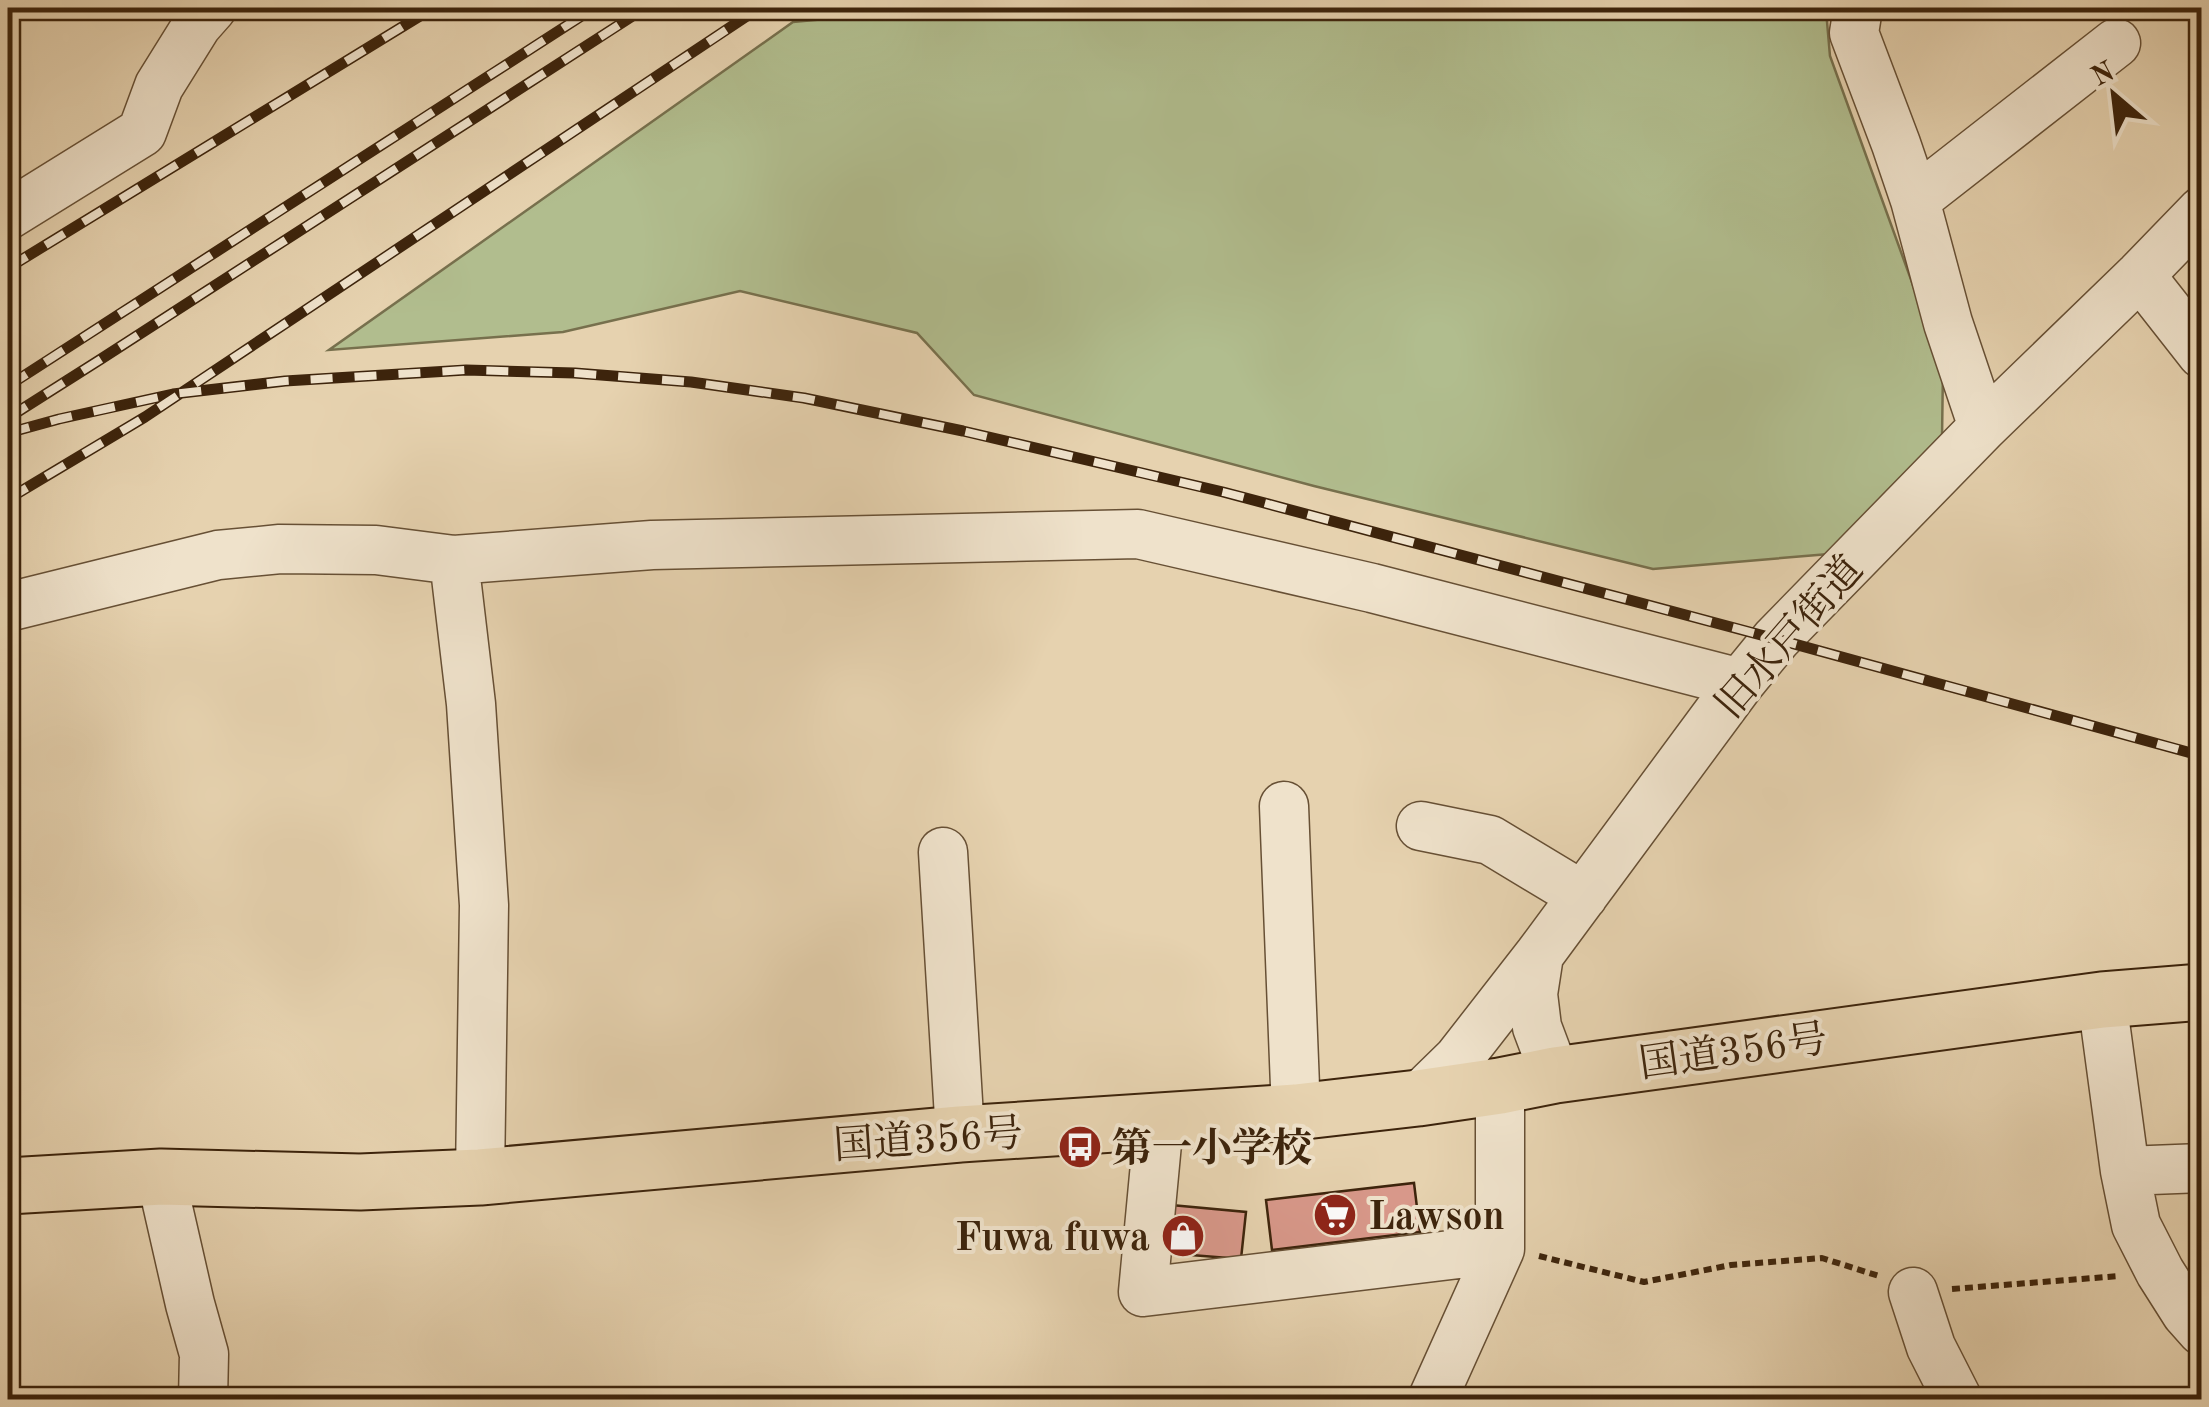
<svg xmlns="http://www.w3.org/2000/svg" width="2209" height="1407" font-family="'Old Standard TT','Noto Serif JP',serif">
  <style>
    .green { fill: #b1bd8e; stroke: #77704d; stroke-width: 2.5 }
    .building { fill: #d8988a; stroke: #3d240c; stroke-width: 2.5 }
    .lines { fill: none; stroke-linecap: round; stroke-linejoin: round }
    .minor-casing { stroke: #675035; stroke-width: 51 }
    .highway-casing { stroke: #3d240c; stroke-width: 59 }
    .path { stroke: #3d240c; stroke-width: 6; stroke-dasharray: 8 5; stroke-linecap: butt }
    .minor { stroke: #efe2cb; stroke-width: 48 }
    .highway { stroke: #e6d2af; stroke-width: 55 }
    .rail-casing { stroke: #3d240c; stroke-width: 11 }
    .rail { stroke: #efe2cb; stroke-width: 8; stroke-dasharray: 22; stroke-linecap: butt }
    .labels { text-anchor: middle; stroke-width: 8; stroke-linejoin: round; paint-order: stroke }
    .street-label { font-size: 40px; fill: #3d240c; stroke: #efe2cb }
    .poi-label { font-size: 40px; font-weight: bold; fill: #3d240c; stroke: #efe2cb; text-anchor: start }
  </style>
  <rect width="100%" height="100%" fill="#e6d2af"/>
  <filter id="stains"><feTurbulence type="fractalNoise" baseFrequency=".002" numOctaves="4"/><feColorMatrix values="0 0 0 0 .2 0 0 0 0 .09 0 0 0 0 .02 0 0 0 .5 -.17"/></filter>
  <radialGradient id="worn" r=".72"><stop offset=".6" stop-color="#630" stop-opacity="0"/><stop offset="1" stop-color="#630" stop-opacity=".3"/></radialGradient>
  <path class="green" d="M892,8H1823L1826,10L1830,56L1943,368L1942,438L1841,553L1653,569L1314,486L974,395L917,333L740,291L563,332L329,350L793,22L880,14Z"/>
  <path class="building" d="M1414,1183L1420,1232L1272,1250L1266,1200Z
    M1171,1205L1246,1212L1241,1259L1166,1253Z"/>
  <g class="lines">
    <g class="minor-casing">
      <path id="minor" d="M1858,8L1854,33L1896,144L1915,200L1948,323L1983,427
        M1915,200L2116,43
        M8,215L142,132L159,86L197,25L212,8
        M2140,275L2202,354
        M454,560L471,704L484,905L480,1177
        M8,607L218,555L280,549L376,550L454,560L652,545L1138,534L1372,588L1740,683
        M1284,806L1296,1112
        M1421,826L1490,840L1583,896
        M943,852L960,1134
        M1539,955L1533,994L1537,1027L1555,1075
        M2102,1000L2125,1171L2136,1225L2160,1272L2186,1313L2202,1331
        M1418,1098L1458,1059L1539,955L1740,683L1776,639L1983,427L2140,275L2202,211
        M1159,1122L1143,1292L1500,1249
        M2125,1171L2202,1168
        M161,1177L190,1304L204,1354L203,1400
        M1913,1292L1931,1347L1958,1400
        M1432,1400L1500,1249V1086"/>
    </g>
    <g class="highway-casing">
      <path id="highway" d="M8,1186L161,1177L360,1182L480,1177L960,1134L1296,1112L1418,1098L1500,1086L1555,1075L2102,1000L2202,992"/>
    </g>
    <path class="path" d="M1539,1256L1644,1282L1731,1265L1822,1258L1879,1276
      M1952,1289L2119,1276"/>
    <use href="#minor" class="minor"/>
    <use href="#highway" class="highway"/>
    <g class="rail-casing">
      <path id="rail" d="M8,268L433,8
        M8,386L594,8
        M8,418L101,359L645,8
        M8,433L59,419L173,394L285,381L466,370L575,373L691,382L804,398L963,431L1223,492L1776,639L2202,756
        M8,499L145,417L759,8"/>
    </g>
    <use href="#rail" class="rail"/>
  </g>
  <defs>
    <g id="bus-disc" transform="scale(2.25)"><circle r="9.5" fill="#8f2418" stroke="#efe2cb"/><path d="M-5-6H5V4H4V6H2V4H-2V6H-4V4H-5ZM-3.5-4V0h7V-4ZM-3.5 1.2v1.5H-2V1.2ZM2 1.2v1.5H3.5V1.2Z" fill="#fff"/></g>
    <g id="supermarket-disc" transform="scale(2.25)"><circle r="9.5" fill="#8f2418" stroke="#efe2cb"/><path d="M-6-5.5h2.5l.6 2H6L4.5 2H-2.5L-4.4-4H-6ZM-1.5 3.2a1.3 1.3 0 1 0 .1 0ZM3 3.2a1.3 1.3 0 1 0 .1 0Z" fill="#fff"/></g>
    <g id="shop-disc" transform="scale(2.25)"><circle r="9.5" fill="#8f2418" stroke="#efe2cb"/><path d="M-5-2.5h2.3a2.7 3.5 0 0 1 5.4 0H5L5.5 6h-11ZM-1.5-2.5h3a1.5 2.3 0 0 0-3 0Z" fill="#fff"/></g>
  </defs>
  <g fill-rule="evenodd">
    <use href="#bus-disc" x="1080" y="1147"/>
    <use href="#supermarket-disc" x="1335" y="1215"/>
    <use href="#shop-disc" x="1183" y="1236"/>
  </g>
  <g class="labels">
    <g class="street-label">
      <text transform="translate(1788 636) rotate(-49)" y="14">旧水戸街道</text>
      <text transform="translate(1733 1050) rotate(-8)" y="14">国道356号</text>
      <text transform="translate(928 1138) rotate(-4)" y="14">国道356号</text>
    </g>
    <g class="poi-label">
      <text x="1112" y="1161">第一小学校</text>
      <text x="1368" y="1229">Lawson</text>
      <text x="1150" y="1250" text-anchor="end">Fuwa fuwa</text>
    </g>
  </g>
  <rect width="2209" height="1407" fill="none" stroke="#e6d2af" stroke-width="40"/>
  <rect x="10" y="10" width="2189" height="1387" fill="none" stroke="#3d240c" stroke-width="5"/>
  <rect x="20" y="20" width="2169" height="1367" fill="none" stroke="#3d240c" stroke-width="2.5"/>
  <g transform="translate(2114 95) rotate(332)" stroke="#efe2cb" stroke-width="8" paint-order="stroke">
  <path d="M0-8L18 38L0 25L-18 38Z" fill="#3d240c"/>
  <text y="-15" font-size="28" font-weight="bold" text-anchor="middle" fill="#3d240c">N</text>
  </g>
  <rect width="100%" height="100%" filter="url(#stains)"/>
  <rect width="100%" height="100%" fill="url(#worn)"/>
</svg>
